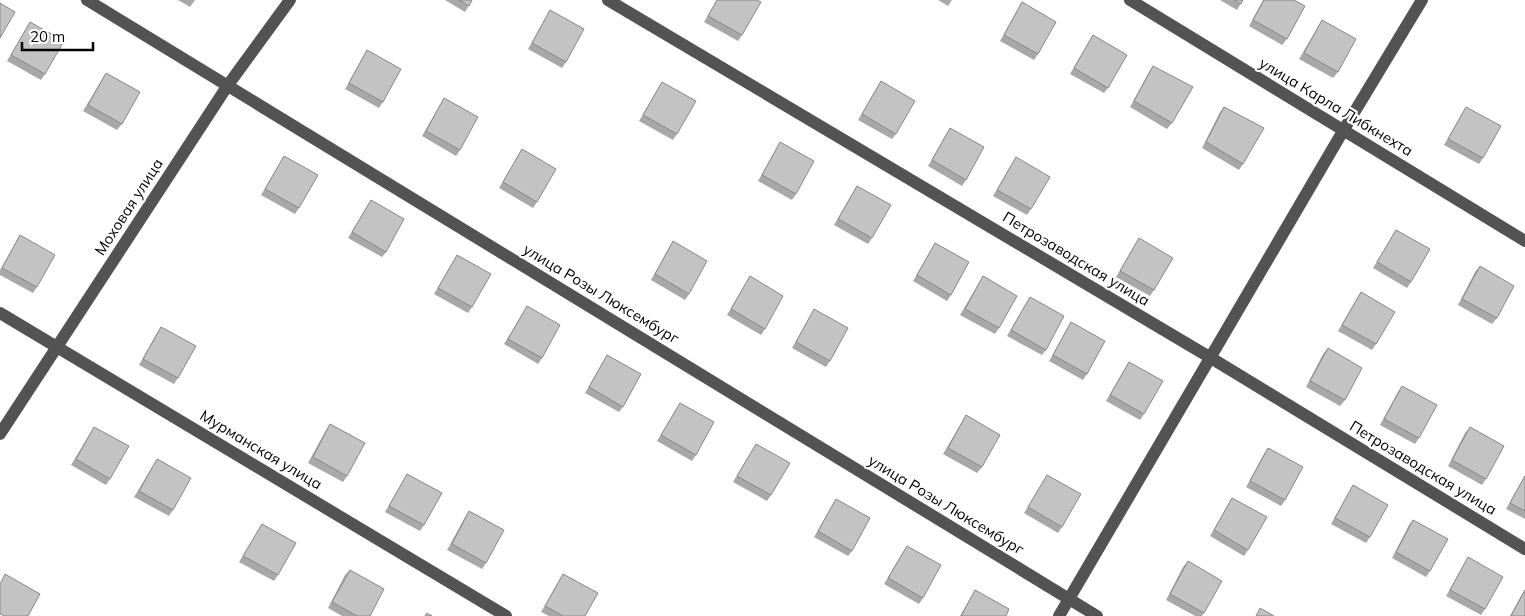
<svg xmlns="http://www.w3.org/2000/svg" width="1525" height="616" font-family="Mulish,sans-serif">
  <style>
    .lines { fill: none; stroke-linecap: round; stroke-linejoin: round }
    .minor { stroke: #535353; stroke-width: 12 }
    .wall { fill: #a8a8a8 }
    .building { fill: #c3c3c3; stroke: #888 }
    .labels { text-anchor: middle; stroke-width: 4.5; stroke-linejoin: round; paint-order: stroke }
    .street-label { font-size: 15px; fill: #000; stroke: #fff }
  </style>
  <rect width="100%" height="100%" fill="#fff"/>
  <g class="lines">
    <path class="minor" d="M87,0L1097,616
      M608,0L1211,358L1525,549
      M1130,0L1525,241
      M0,313L506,616
      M0,434L228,85L290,0
      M1059,616L1343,131L1422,0"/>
  </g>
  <path class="wall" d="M178,0H195L190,7Z
    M445,0H472L465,12Z
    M717,0H757L742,35L738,41L704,22Z
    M938,0H952L948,6Z
    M1220,0H1243L1237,10Z
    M1263,0H1294L1287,39L1282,45L1249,26Z
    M1022,2L1038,54L1034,60L1000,41Z
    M550,10L566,62L562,68L528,49Z
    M1322,20L1338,72L1333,78L1299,59Z
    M30,22L45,74L41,80L7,61Z
    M1093,35L1108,88L1104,93L1070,74Z
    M367,50L383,102L379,108L345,89Z
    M1153,66L1172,123L1167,129L1130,107L1149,72Z
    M106,73L122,124L117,130L83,111Z
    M881,81L896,134L892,139L858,120Z
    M662,82L677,134L673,140L639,121Z
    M444,98L460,150L456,156L422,136Z
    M1224,107L1243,164L1239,170L1202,148L1220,112Z
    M1466,107L1483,158L1479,164L1444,145Z
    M950,128L966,180L962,186L928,166Z
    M780,142L796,194L792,200L758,181Z
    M522,149L537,202L533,208L499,188Z
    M284,156L299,208L295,214L261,195Z
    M1016,157L1031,209L1027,215L993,196Z
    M857,186L872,238L868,244L834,225Z
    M371,200L386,252L382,257L348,238Z
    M1396,230L1411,282L1407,288L1373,268Z
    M20,235L37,287L33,293L0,275V270Z
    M1139,238L1154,290L1150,296L1116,277Z
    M673,241L689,294L685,300L651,280Z
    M935,243L951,295L947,301L913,281Z
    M457,255L472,307L468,313L434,294Z
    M1480,266L1497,318L1492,324L1458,305L1475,272Z
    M750,276L765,329L761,335L727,315Z
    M983,276L999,328L995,334L960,315Z
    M1361,292L1376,344L1372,350L1338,331Z
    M1030,297L1046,350L1042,355L1007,336Z
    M527,306L542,358L538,364L504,344Z
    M814,309L830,361L826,367L792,348Z
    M1071,322L1087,374L1083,380L1049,361Z
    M161,327L178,378L174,384L139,365L157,333Z
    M1328,348L1345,400L1340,406L1306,387L1323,354Z
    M607,355L623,407L619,412L585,393Z
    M1129,362L1144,414L1140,420L1106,401Z
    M1402,386L1419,438L1415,444L1380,425L1398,392Z
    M680,403L696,455L692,461L657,441Z
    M966,415L982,467L977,473L943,454Z
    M330,424L347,476L343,482L308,463L326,430Z
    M94,427L110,479L106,485L71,465Z
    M1470,427L1486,479L1482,485L1448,466L1465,433Z
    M756,444L771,495L767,501L733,482Z
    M1268,448L1285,500L1281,506L1246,487L1264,454Z
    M157,459L173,510L169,516L134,497Z
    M407,474L424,525L420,531L385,512Z
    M1047,475L1062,527L1058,533L1024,513Z
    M1525,475V519L1506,509Z
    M1353,485L1370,537L1366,543L1331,524Z
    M1232,498L1248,550L1244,556L1210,536Z
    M836,499L852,551L848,556L814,537Z
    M469,511L486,563L482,569L447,550L465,517Z
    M1413,520L1430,571L1426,577L1392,558L1409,525Z
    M262,524L278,575L274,581L239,562Z
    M907,546L923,598L919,604L884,584Z
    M1468,557L1485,609L1481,615L1446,596Z
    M1188,561L1204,613L1202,616H1195L1166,600L1183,567Z
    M350,570L370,616H342L328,608L345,575Z
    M563,574L585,616H549L541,612Z
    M975,590L1006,616H960Z
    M1525,590V616H1510L1522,594Z"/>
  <path class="building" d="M459,0H472L469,6Z
    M717,0H757L761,2L742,35L708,16Z
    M1234,0H1243L1241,4Z
    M1264,0H1294L1305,6L1287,39L1253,20Z
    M1022,2L1056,22L1038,54L1004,35Z
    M0,3L15,12L0,38Z
    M550,10L584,29L566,62L532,43Z
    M1322,20L1356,39L1338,72L1304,53Z
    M30,22L64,41L45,74L11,55Z
    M1093,35L1127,55L1108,88L1074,68Z
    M367,50L401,69L383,102L349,83Z
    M1153,66L1193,87L1172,123L1134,101Z
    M106,73L140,92L122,124L88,105Z
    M881,81L915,101L896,134L862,114Z
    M662,82L696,101L677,134L643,115Z
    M444,98L478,117L460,150L426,131Z
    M1224,107L1264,128L1243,164L1206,142Z
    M1466,107L1501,126L1483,158L1448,139Z
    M950,128L984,147L966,180L932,160Z
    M780,142L814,161L796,194L762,175Z
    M522,149L556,169L537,202L503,182Z
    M284,156L318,175L299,208L265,189Z
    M1016,157L1050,177L1031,209L997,190Z
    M857,186L891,205L872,238L838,219Z
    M371,200L404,219L386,252L352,232Z
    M1396,230L1430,249L1411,282L1377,262Z
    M20,235L55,255L37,287L2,268Z
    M1139,238L1173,258L1154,290L1120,271Z
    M673,241L707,261L689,294L655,274Z
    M935,243L969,262L951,295L917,275Z
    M457,255L491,274L472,307L438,288Z
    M1480,266L1514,286L1497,318L1462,299Z
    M750,276L783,296L765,329L731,309Z
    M983,276L1017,296L999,328L965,309Z
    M1361,292L1395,312L1376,344L1342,325Z
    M1030,297L1064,316L1046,350L1011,330Z
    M527,306L560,325L542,358L508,339Z
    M814,309L848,328L830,361L796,342Z
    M1071,322L1105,341L1087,374L1053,355Z
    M161,327L196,346L178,378L143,359Z
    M1328,348L1362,368L1345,400L1310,381Z
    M607,355L641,374L623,407L589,387Z
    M1129,362L1163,381L1144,414L1110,395Z
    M1402,386L1437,405L1419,438L1384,419Z
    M680,403L714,422L696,455L661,435Z
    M966,415L1000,435L982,467L948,448Z
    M330,424L365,443L347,476L313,457Z
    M94,427L129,446L110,479L76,459Z
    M1470,427L1504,446L1486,479L1452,460Z
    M756,444L790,463L771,495L737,476Z
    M1268,448L1303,467L1285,500L1250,481Z
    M157,459L191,478L173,510L139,491Z
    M407,474L442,493L424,525L389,506Z
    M1047,475L1081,494L1062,527L1028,507Z
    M1525,476V511L1510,503Z
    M1353,485L1388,505L1370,537L1335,518Z
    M1232,498L1267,517L1248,550L1214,530Z
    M836,499L870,518L852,551L818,531Z
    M469,511L504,530L486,563L452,544Z
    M1413,520L1448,539L1430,571L1396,552Z
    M262,524L296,543L278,575L243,556Z
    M907,546L941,565L923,598L888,578Z
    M1468,557L1503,577L1485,609L1450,590Z
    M1188,561L1222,581L1204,613L1170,594Z
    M350,570L384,589L370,616H357L332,602Z
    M5,574L40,594L28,616H4L0,614V584Z
    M563,574L598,593L585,616H563L545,606Z
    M975,590L1009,609L1006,616H961Z
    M1525,590V616H1511Z
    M1260,608L1274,616H1256Z
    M427,613L432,616H425Z"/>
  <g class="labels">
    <g class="street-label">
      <text transform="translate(1336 107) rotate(31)" y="5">улица Карла Либкнехта</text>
      <text transform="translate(129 207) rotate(-57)" y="5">Моховая улица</text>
      <text transform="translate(1076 259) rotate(31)" y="5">Петрозаводская улица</text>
      <text transform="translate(601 294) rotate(31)" y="5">улица Розы Люксембург</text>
      <text transform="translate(261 450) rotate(31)" y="5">Мурманская улица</text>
      <text transform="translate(1423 468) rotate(31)" y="5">Петрозаводская улица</text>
      <text transform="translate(946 505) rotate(31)" y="5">улица Розы Люксембург</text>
    </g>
  </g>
  <path d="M22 42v8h71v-8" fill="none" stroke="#000000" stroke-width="2.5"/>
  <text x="30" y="42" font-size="15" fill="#000000" stroke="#ffffff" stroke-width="4" paint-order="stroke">20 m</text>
</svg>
